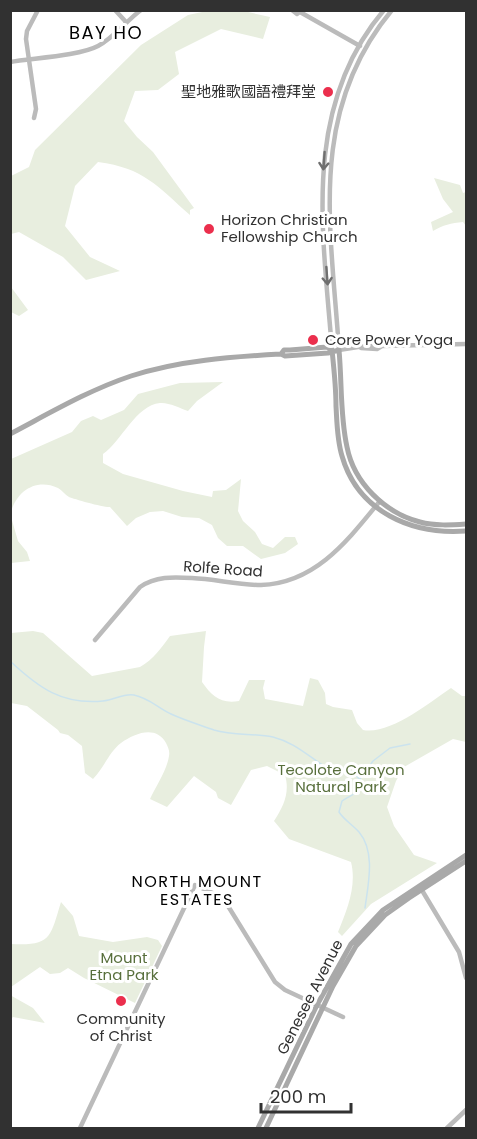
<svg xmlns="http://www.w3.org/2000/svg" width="477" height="1139" font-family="Poppins,'Noto Sans SC',sans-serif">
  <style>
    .green { fill: #e8eedf }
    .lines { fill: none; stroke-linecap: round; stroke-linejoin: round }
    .stream { stroke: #cbe3ee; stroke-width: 1.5 }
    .secondary { stroke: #bbb; stroke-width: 4.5 }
    .primary { stroke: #a9a9a9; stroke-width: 5 }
    .oneway { stroke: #6f6f6f }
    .poi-dot { fill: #eb2f4d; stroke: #fff; stroke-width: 2 }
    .labels { text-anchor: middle; stroke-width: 6; stroke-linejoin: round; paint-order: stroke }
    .poi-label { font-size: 15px; fill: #313131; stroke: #fff; text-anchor: start }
    .street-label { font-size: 15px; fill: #313131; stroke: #fff }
    .park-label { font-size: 15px; fill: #586f3c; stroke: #fff }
    .neighbourhood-label { font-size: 16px; letter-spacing: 1.5px; fill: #000; stroke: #fff }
    .quarter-label { font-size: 18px; letter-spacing: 1.5px; fill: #000; stroke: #fff }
  </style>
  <rect width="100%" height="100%" fill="#fff"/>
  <path class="green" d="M239,10L270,17L263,39L221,29L175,52L179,74L158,90L135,91L124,121L137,137L153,152L194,208L190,210V215C157,186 144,168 98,162L75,186L65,226L90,257L120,271L86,280L63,257L19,232L11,234V176L29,167L35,150L141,45L188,15L207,11Z
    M434,178L460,185L463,193L466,192V226L463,222C451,223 443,225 433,231L431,222L453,212L443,199Z
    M11,287L28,310L19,316L11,312Z
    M223,382L197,401L188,411C180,408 168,402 160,403C136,405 121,442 103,454V463L123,474L183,491L212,497L213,491L226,490L241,479L238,511L243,521L255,532L262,544L273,548L285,537H295L298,544L285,553L261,559L243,546H227L218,538L212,525L199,518L182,517L163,511L150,512L136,518L127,526L110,507C105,508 74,499 69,497C65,495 62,490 58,488C36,478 17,491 11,512V459L72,432L81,421L93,416L101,420L124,410L138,394L180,383Z
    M11,517L18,541L27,552L30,561L11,563Z
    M33,631L43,633L92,676L140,667C153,660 162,647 170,636L206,631L204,647L202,682C212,696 220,704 239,701L249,680H265L263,688L265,699L303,706L310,678L318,680L325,693L326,704L333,707L352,710L357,723L363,730C390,735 429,703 451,688L462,696H466V742L453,739L404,767L396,781L387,807L394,826L414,855L437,863L371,904L342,936L338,932C347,910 357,886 351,862L289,839L274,821C284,806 290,792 285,775L267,766L251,770L231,805L218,798L216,792L194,776L167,807L150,799C156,786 167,770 169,756C170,751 168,747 166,743C156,725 135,733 121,743C109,752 104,768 93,779L85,773L82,746L68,735L60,733L58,730L27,706L11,703V633Z
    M61,902L73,916L79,936L113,942L147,937L158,940L162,946L135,1003L84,978L68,968L60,973L50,974L40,967L11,987V944C51,946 50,938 61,902Z
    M10,995L33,1008L45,1023L13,1017L11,1019Z"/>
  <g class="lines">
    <path class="stream" d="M10,661C39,688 62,705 103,701C114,700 124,693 134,695C149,698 158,708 171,714C184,720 200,725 214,730C233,736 253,733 273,737C293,742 307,755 324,766C337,765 352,769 360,780C357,796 354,793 342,801L339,812C344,820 353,825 359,832C376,852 368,885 365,908
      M360,779L373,761L390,748L410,744"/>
    <path class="secondary" d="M115,10L126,22
      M292,10L297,14L301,11
      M392,10C307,112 331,228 339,350L377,344L382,346L466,344
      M300,12L360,46
      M10,62C33,58 79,56 98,46C114,38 126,21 141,10
      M34,118L36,109L26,39L27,31L38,10
      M361,348L377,349L382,346
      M332,350C323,233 301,108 384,10
      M95,640L140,587C156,576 173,577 192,578C215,579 238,585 261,585C316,583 348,540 380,501
      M420,887L459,952L466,978
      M80,1128L195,885L217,895L228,906L275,982L285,990L343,1017
      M447,1128L466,1110"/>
    <path class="primary" d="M332,350C334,369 336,387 336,406C337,423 337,440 342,456C358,512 412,535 466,531
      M281,354L284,350H290L327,347L332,350
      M10,434C50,413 89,390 131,376C180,360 231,357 281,354L285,356L328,353L339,350C342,382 340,416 347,447C354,483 385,513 420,522C435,526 451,525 466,524
      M258,1128L317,1005L351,944L383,910L466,855
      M266,1128L333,986L356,946L385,915L409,898L466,861"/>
  </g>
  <defs><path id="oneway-shaft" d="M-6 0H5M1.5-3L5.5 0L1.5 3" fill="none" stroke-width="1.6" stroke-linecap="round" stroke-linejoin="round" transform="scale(1.5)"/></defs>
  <g class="oneway">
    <use href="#oneway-shaft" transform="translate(324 161) rotate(94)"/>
    <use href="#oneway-shaft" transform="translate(327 276) rotate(86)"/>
  </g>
  <g class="poi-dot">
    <circle cx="328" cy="92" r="6"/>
    <circle cx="209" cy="229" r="6"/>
    <circle cx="313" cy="340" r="6"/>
    <circle cx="121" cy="1001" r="6"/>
  </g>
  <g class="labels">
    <g class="poi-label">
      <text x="316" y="97" text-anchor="end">聖地雅歌國語禮拜堂</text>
      <text x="221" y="225">Horizon Christian<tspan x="221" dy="17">Fellowship Church</tspan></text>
      <text x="325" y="345">Core Power Yoga</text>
      <text x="121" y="1024" text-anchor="middle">Community<tspan x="121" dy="17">of Christ</tspan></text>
    </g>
    <g class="street-label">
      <text transform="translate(223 569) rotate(4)" y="5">Rolfe Road</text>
      <text transform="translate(310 997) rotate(-63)" y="5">Genesee Avenue</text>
    </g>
    <g class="park-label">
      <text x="341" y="775">Tecolote Canyon<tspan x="341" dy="17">Natural Park</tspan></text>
      <text x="124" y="963">Mount<tspan x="124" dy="17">Etna Park</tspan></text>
    </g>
    <g class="neighbourhood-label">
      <text x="197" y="887">NORTH MOUNT<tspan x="197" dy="18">ESTATES</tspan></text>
    </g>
    <g class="quarter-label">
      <text x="106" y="39">BAY HO</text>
    </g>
  </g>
  <rect width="477" height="1139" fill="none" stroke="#313131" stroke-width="24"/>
  <path d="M261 1103v9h90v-9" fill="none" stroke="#313131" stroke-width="3"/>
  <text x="270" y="1103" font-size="18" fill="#313131" stroke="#ffffff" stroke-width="4.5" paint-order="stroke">200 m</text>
</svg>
